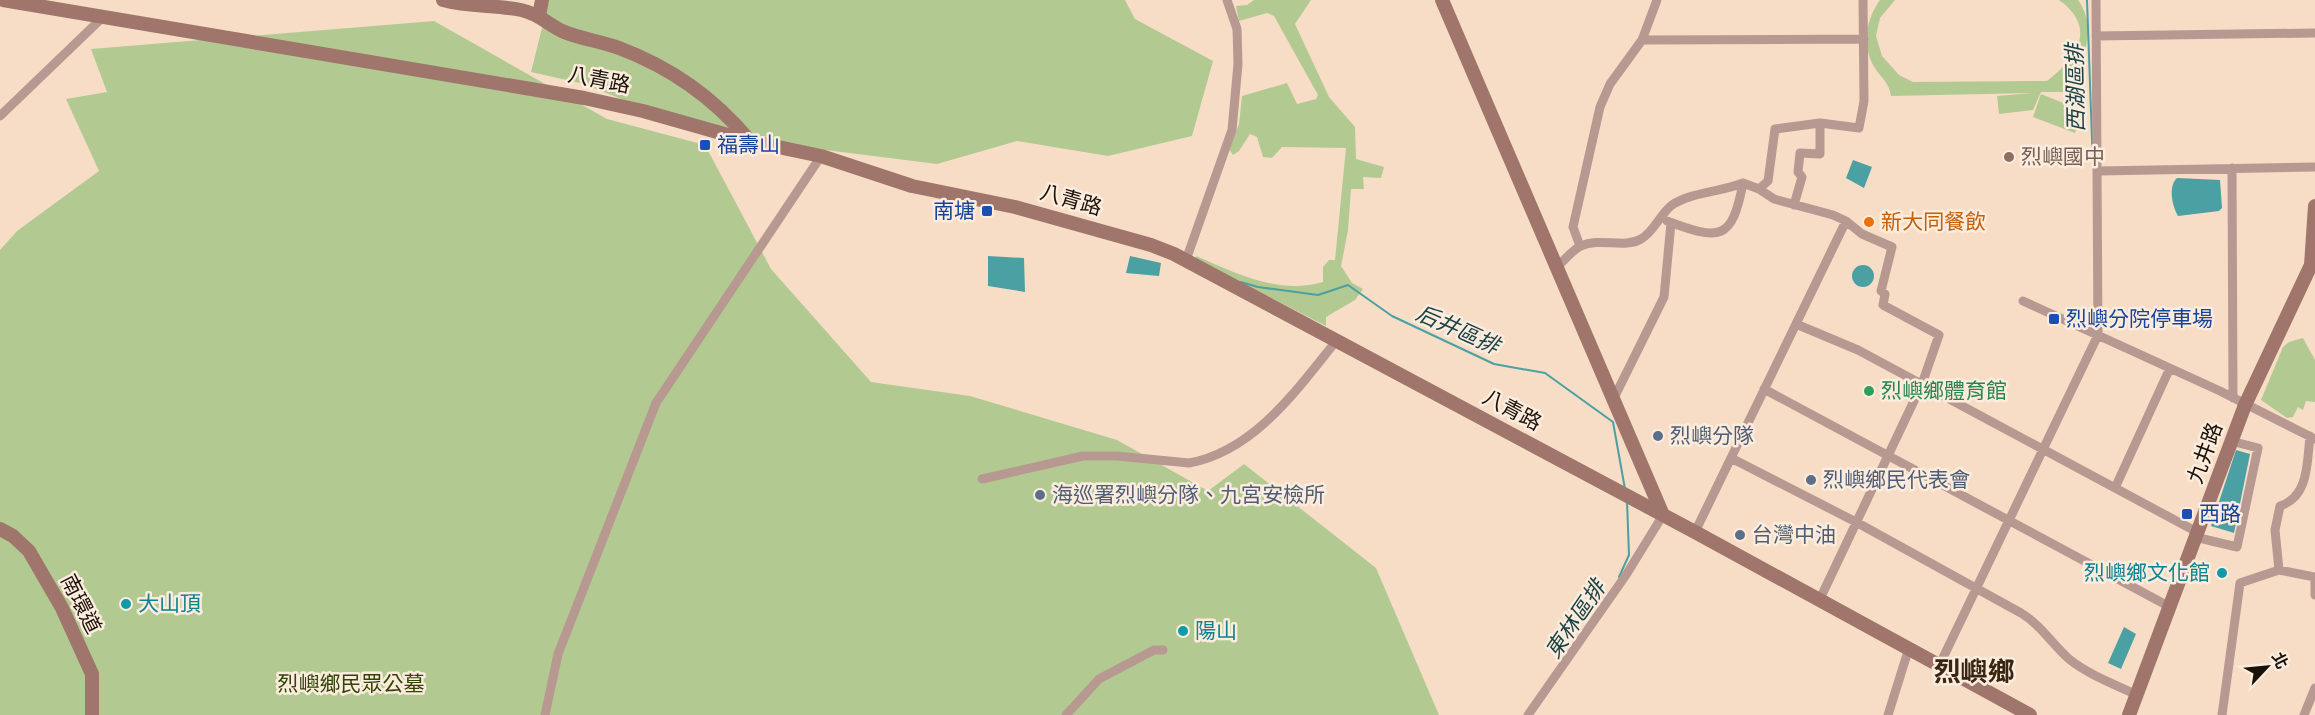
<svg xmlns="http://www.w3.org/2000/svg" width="2315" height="715" font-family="'Source Sans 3','Noto Sans TC',sans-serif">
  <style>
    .green { fill: #b2ca92 }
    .water { fill: #4ba0a3 }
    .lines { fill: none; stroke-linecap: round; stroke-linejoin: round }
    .stream { stroke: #4ba0a3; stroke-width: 2 }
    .street { stroke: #b79992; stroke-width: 9 }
    .secondary { stroke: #a0766c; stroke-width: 14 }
    .transit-dot { fill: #1a4fb4; stroke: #fcecde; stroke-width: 2 }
    .education-dot { fill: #8d6e63; stroke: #fcecde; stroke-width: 2 }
    .food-dot { fill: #e8710a; stroke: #fcecde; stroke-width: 2 }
    .leisure-dot { fill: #2e9e5b; stroke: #fcecde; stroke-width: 2 }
    .service-dot { fill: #5c6f8a; stroke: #fcecde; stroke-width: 2 }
    .culture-dot { fill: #0f9aa8; stroke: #fcecde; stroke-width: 2 }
    .labels { text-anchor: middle; stroke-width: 5; stroke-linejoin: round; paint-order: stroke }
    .street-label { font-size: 21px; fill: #1a1209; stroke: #fcecde }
    .transit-label { font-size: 21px; fill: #164399; stroke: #fcecde; text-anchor: start }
    .education-label { font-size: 21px; fill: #785e54; stroke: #fcecde; text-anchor: start }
    .food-label { font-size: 21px; fill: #c56008; stroke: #fcecde; text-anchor: start }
    .leisure-label { font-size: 21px; fill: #27864d; stroke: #fcecde; text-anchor: start }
    .service-label { font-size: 21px; fill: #4e5e75; stroke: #fcecde; text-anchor: start }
    .culture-label { font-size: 21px; fill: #0d838f; stroke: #fcecde; text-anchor: start }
    .park-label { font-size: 21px; fill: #304504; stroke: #fcecde }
    .water-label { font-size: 22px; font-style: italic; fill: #1b4345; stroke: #fcecde }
    .district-label { font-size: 27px; font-weight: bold; fill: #392612; stroke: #fcecde }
  </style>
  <rect width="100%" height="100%" fill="#f7ddc5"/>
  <path class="green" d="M549,0H1125L1135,19L1213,61L1192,136L1108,156L1017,141L937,164L802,147L666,117L584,84L531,72Z
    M1254,0H1311L1295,24L1329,97L1355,127L1356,159L1384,167L1381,178L1363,177L1364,189H1351L1348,230L1341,266L1352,283L1363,289L1355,300L1326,317V326L1196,259V256C1236,273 1278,295 1323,282V267L1329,260H1335L1346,148L1282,147L1272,158L1263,157L1257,137L1250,134L1239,151L1233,155L1229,149L1239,124L1242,96L1287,83L1297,104L1316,99L1318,95L1274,16L1267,13L1239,21L1236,6L1247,5Z
    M1880,0H1895L1880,18L1876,36L1882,56L1899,75L1913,82L2047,81C2077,58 2098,28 2059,0H2078C2100,31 2079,59 2075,92H2041L2033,110L1999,114L1997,96L2032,93L1891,96C1889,82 1881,78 1875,68C1861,47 1866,19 1880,0Z
    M434,21L607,119L705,145L771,269L871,382L970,396L1117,440L1208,491L1244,464L1376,568L1439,715H0V250L17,231L99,171L66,99L107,92L91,49Z
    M2041,94L2083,111L2075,133L2033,117Z
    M2303,338L2315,360V402L2306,401L2303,410L2298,407L2293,417L2287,418L2261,400L2283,347L2289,342Z"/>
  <path class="water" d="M1853,160L1872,167L1864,188L1846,178Z
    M2177,178L2220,180L2222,208L2219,211L2178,216C2172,206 2168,186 2177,178Z
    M988,256L1024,258L1025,292L988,286Z
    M1130,256L1161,263L1159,276L1126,273Z
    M1852 276a11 11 0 1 1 22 0a11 11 0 1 1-22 0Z
    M2236,450L2250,454L2234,533L2211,526Z
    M2124,627L2136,634L2121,669L2108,663Z"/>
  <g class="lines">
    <path class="stream" d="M2087,0L2093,167
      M1241,282L1258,287L1318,295L1348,285L1392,316L1494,364L1545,373L1613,422L1625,489
      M1619,577L1629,555L1627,501"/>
    <path class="street" d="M2096,36L2315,33
      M1642,40L1864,39
      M0,116L103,17
      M2232,168L2233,398
      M2099,171L2315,167
      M1759,189L1768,181L1775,129L1820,123L1859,128L1864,101L1863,0
      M1794,205L1802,177L1798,172L1800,153L1820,154V123
      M1667,221C1720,241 1732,241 1743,183
      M1580,246L1573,227L1600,107L1610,84L1642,40L1657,0
      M1186,260L1232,130L1238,64L1237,29L1227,0
      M1557,267C1564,261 1573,249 1581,246C1600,237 1624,249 1641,239C1654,232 1660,214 1672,205C1691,192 1721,192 1743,183L1759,189L1774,199L1833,215L1846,221L1862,234L1892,247L1881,291L1885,294L1883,305L1939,335L1922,384L1819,601
      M2023,301L2220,391L2315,439
      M1796,324L1858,350L2197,532
      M1764,389L2170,607
      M1614,398L1664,297L1671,223
      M1731,458L1856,522L2021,613C2041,625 2052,644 2069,659C2089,675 2114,684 2137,695
      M982,479L1083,456H1117L1189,463C1255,451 1298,388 1337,340
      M2115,488L2170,368
      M1695,532L1846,221
      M2195,537L2237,547L2258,448L2231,441
      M2279,570L2275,530L2280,506C2309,497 2307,462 2310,436
      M2315,578V595
      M1940,664L2098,335L2096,0
      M545,715L558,654L656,403L821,156
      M1066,715L1099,679L1154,650H1163
      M1528,715L1626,575L1663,515
      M1888,715L1909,648
      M2222,715L2240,583L2279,570L2315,577
      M2304,715L2315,688"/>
    <path class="secondary" d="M3,0L584,98L643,111L749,141L821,156L912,186L1015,207L1151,245L1174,254L1695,532L2030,715
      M443,0C469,7 495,5 521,10C537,13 548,24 562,31C580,39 601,41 619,48C670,67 714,98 749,140
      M1442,0L1663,515
      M539,16L542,0
      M0,529L13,536L29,551L62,608L92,674V715
      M2129,715L2245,405L2311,265L2315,206"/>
  </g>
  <g class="transit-dot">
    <rect x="699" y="139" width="12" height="12" rx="3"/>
    <rect x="981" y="205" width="12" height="12" rx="3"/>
    <rect x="2048" y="313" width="12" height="12" rx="3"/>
    <rect x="2181" y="508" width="12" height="12" rx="3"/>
  </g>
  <circle class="education-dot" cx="2009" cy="157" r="6"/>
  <circle class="food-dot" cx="1869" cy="222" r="6"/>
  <circle class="leisure-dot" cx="1869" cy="391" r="6"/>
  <g class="service-dot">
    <circle cx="1658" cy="436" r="6"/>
    <circle cx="1811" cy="480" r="6"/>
    <circle cx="1040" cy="495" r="6"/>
    <circle cx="1740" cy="535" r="6"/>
  </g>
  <g class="culture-dot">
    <circle cx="2222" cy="573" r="6"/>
    <circle cx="126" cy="604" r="6"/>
    <circle cx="1183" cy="631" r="6"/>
  </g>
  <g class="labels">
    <g class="street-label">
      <text transform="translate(599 80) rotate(11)" y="7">八青路</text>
      <text transform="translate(1071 200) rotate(16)" y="7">八青路</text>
      <text transform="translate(1512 410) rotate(28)" y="7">八青路</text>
      <text transform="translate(2205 453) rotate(-70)" y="7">九井路</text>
      <text transform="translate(81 604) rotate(63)" y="7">南環道</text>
    </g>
    <g class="transit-label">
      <text x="717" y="152">福壽山</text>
      <text x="975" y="218" text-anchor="end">南塘</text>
      <text x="2066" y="326">烈嶼分院停車場</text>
      <text x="2199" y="521">西路</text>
    </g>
    <g class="education-label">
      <text x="2021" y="164">烈嶼國中</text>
    </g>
    <g class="food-label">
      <text x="1881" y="229">新大同餐飲</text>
    </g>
    <g class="leisure-label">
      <text x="1881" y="398">烈嶼鄉體育館</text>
    </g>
    <g class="service-label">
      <text x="1670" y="443">烈嶼分隊</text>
      <text x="1823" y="487">烈嶼鄉民代表會</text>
      <text x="1052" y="502">海巡署烈嶼分隊、九宮安檢所</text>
      <text x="1752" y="542">台灣中油</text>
    </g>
    <g class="culture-label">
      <text x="2210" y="580" text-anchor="end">烈嶼鄉文化館</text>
      <text x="138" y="611">大山頂</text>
      <text x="1195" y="638">陽山</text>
    </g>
    <g class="park-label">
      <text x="351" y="691">烈嶼鄉民眾公墓</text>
    </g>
    <g class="water-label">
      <text transform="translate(2075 88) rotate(-91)" y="8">西湖區排</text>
      <text transform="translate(1458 329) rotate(24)" y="8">后井區排</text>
      <text transform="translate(1575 619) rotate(-56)" y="8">東林區排</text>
    </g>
    <g class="district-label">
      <text x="1974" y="681">烈嶼鄉</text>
    </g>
  </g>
  <g transform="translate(2267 667) rotate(64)" stroke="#fcecde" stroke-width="4.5" paint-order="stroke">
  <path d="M0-4.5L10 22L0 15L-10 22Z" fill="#1a1209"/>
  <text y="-9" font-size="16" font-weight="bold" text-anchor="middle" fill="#1a1209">北</text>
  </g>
</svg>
